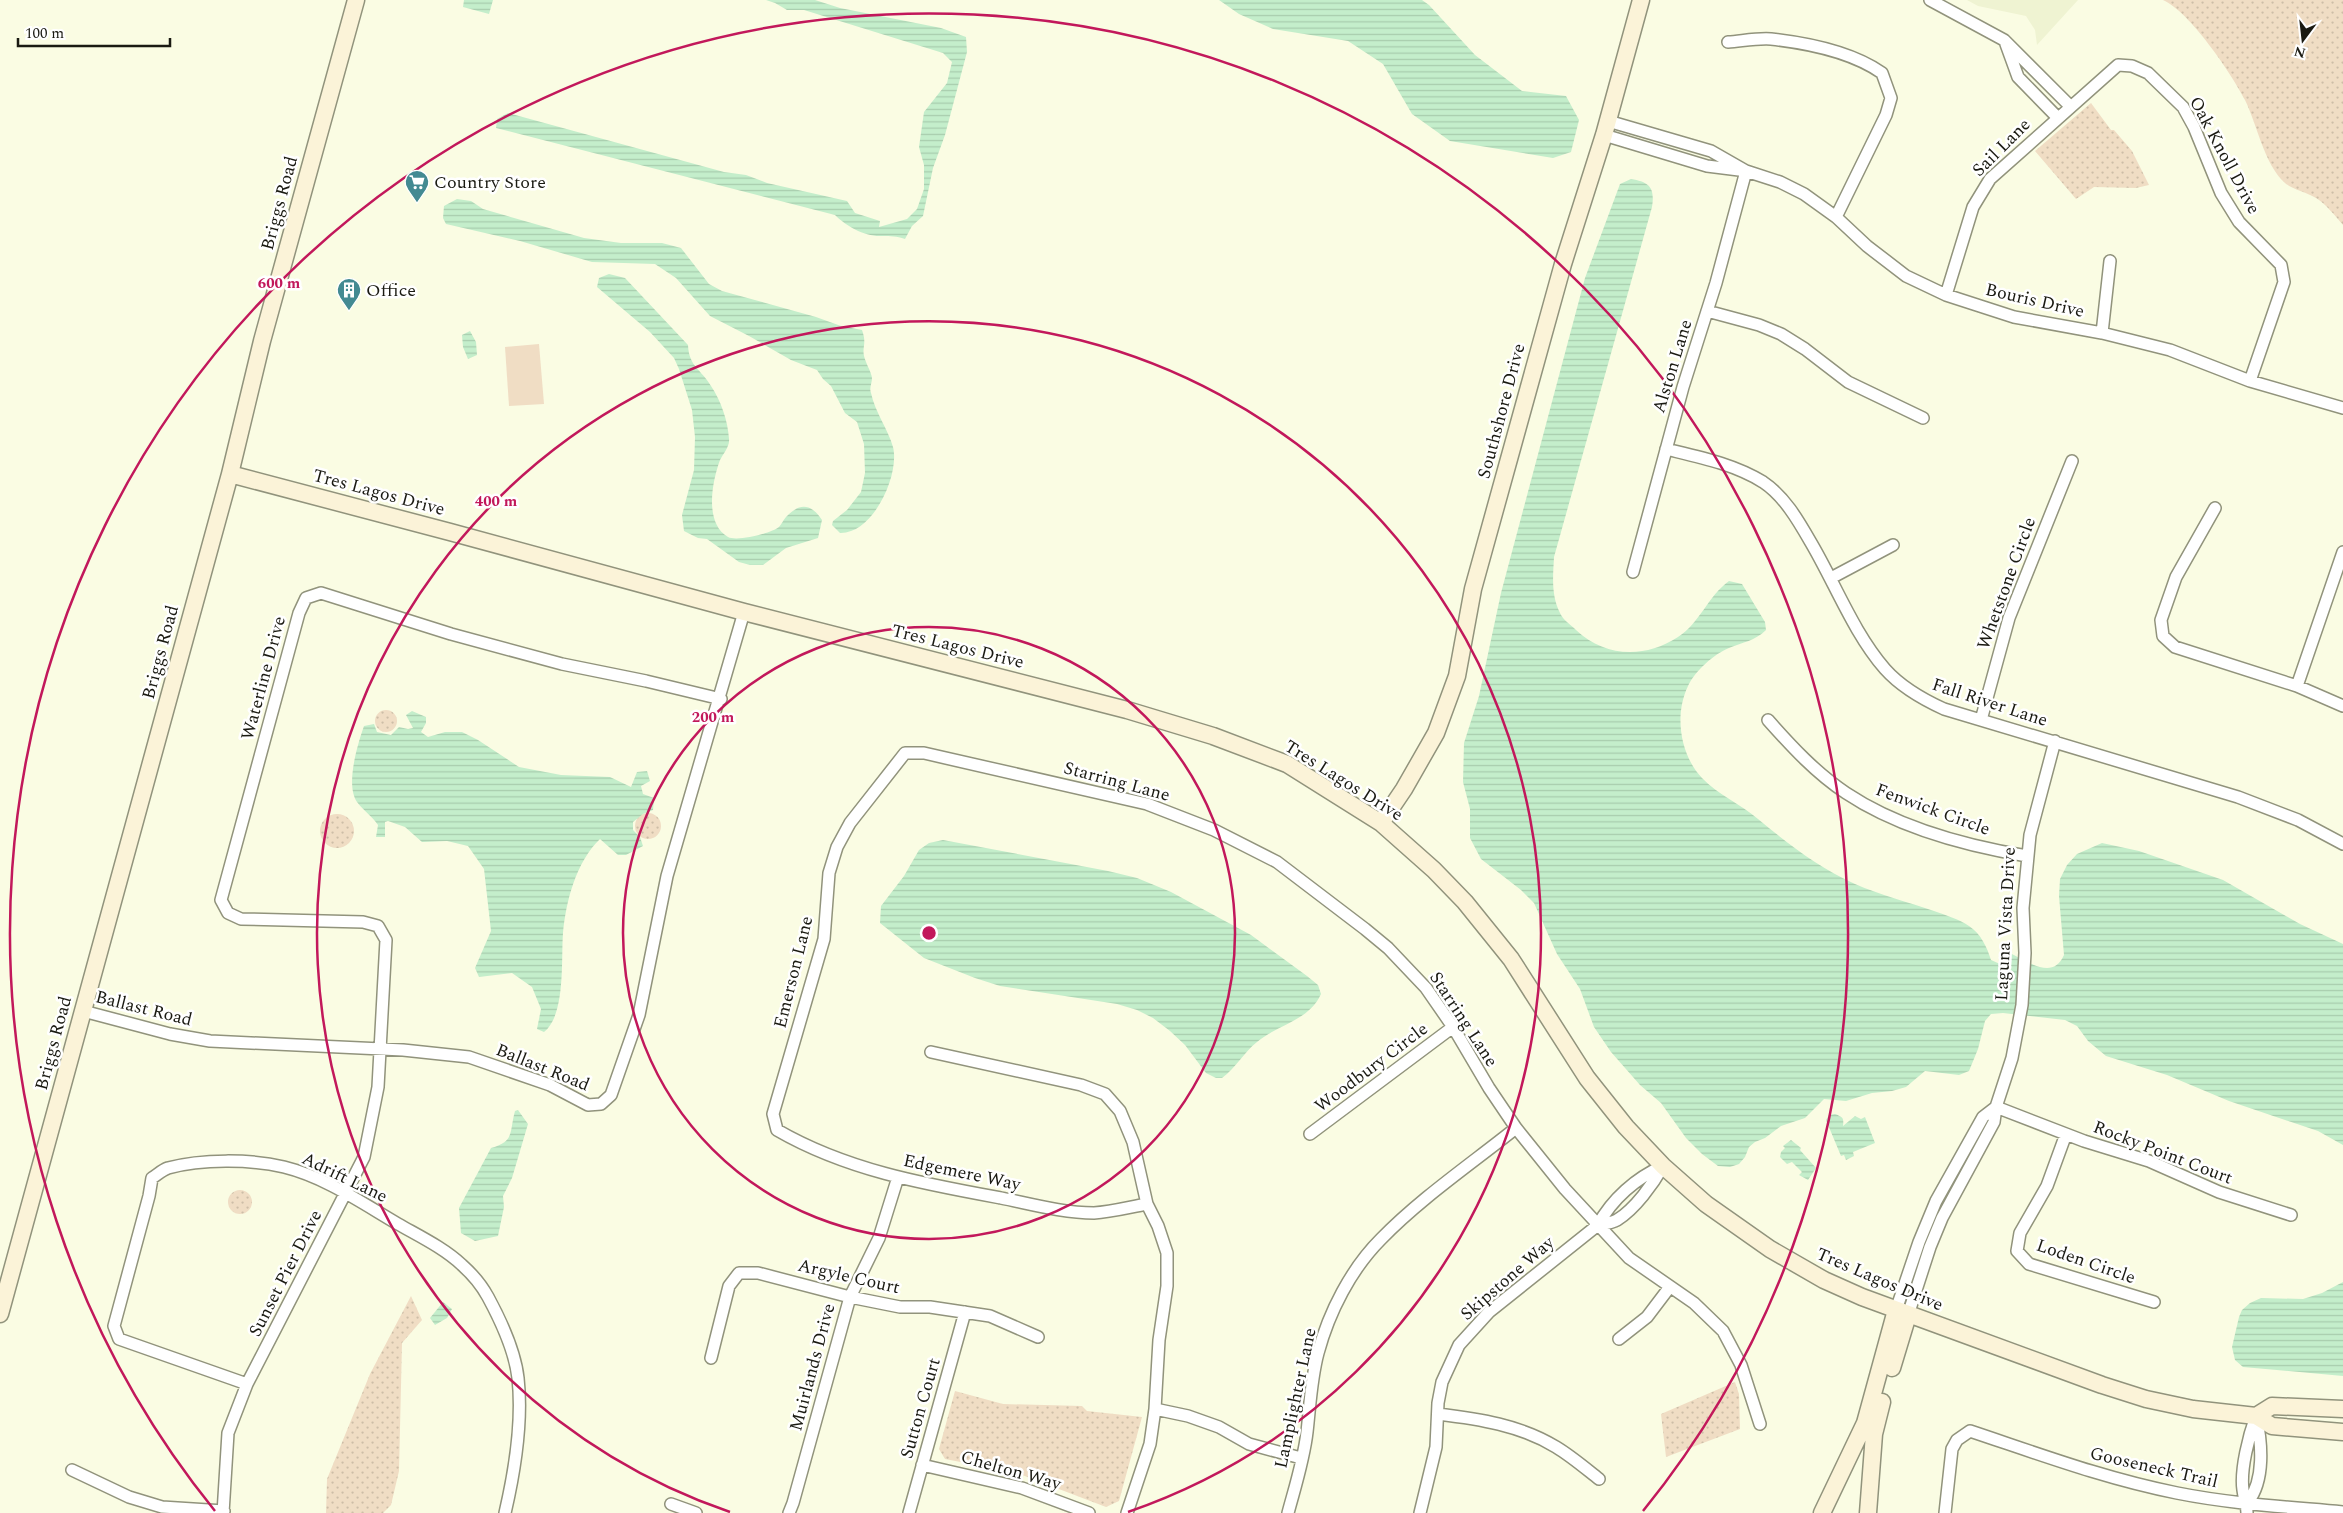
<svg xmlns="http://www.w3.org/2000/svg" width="2343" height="1513" font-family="Spectral,serif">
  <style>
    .built { fill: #eff3d2 }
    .park { fill: url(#park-dots) }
    .garden { fill: #f0ddc4 }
    .water { fill: url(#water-rules) }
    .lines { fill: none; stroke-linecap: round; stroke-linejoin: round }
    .street-casing { stroke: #91937c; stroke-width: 14 }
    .secondary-casing { stroke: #91937c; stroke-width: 19 }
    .street { stroke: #fff; stroke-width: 11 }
    .secondary { stroke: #fbf3d8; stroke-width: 16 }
    .ring { fill: none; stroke: #c2185b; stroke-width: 2.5 }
    .labels { text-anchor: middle; stroke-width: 5; stroke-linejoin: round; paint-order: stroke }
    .street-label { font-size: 18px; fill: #1a1a12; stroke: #fff }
    .poi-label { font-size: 18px; fill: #1a1a12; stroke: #fff; text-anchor: start }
    .centre { fill: #c2185b; stroke: #fff; stroke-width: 2.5 }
    .ring-label { font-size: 15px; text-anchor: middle; font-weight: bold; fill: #c2185b; stroke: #fff; stroke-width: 5; stroke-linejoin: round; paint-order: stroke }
  </style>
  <defs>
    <pattern id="park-dots" width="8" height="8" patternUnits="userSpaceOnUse" patternTransform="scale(1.25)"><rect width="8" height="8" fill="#f0ddc4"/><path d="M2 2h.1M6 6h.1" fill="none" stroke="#cdbda7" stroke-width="1.8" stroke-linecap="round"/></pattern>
    <pattern id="water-rules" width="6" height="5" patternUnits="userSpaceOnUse" patternTransform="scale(1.25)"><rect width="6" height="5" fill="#c4eecb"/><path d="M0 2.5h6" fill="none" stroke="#a8ccad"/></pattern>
  </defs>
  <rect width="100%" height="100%" fill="#fafce3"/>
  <path class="built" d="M1967,0H2078L2037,45L2035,30L2026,16L1978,6Z"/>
  <path class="park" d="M2163,0H2343V225C2335,216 2326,204 2316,198C2306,192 2293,190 2285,183C2264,164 2257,124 2245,100C2232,74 2189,11 2163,0Z
    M2091,103L2111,130H2114L2132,151L2149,185L2136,188L2094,187L2076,199L2035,151Z
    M375 721a11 11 0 1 1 22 0a11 11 0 1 1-22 0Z
    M635 826a13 13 0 1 1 26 0a13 13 0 1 1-26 0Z
    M320 831a17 17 0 1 1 34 0a17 17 0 1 1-34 0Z
    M228 1202a12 12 0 1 1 24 0a12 12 0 1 1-24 0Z
    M411,1296L422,1320L402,1343L399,1471L391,1505L383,1513H326L327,1479L370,1374Z
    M1735,1382L1739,1394L1740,1429L1666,1457L1661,1414Z
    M955,1391L1003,1404L1082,1406L1087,1411L1142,1417L1119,1501L1106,1507L1017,1473L945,1459L939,1449Z"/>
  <path class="garden" d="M539,344L544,404L509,406L505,347Z"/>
  <path class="water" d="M464,0H493L489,14L463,7Z
    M766,0H815L840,8L941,28L966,37L967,52L945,135L933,168L923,216L912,226L905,239C896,236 891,236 882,236C865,237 846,226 835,215L496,128L497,119L508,113L724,172L746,175L767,183L847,201L855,213L880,221L879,227L907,219L917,209L924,189V165L919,147L924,112L947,83L952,62L943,53L804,10H787L775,3Z
    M1219,0H1422L1429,5L1475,55L1522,91L1566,96L1579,120L1571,152L1553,158L1450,141L1412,114L1383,64L1348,41L1273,29L1239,14Z
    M1631,179C1650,182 1655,188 1652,207L1554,557C1553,577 1551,595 1560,613C1563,620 1571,625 1576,630C1605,657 1644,659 1678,637C1700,623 1708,596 1729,581L1742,584L1765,622L1766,630C1755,641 1743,642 1729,648C1714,654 1695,671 1688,686C1674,715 1680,755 1702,778C1718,795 1741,804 1758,819C1788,844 1819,868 1855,884C1880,895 1908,902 1934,911C1945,915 1959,919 1969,926C1981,934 1987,947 1991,960L2000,964L2005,951C2024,958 2052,983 2064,955L2059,896L2060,879L2067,865L2077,854L2102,843L2139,851L2223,880L2300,924L2343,944V1145L2318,1131L2229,1101L2167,1075L2106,1056L2088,1041L2077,1026L2065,1020L2003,1013L1991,1014L1985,1021L1978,1049L1969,1071L1959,1075L1925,1071L1906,1087L1892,1091L1872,1093L1846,1101L1824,1099L1805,1118L1781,1126L1765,1138L1755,1142L1749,1147L1745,1157L1739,1164L1730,1167L1718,1166L1702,1154L1686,1138L1661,1103L1640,1085L1611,1052L1594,1027L1580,989L1557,954L1534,903L1521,890L1481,859L1470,838V809L1463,782L1464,743L1479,696L1501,593L1585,278L1620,184Z
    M457,199L471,201L483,209L584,238L621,243H662L681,248L709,284L722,291L816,317L841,326L862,330C867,344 862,346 864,356C866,364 871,371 872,378C872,383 869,388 871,393C875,412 888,429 893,447C900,475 873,534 840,533L832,525L833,521L847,510L861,492L865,473L864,444L857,422L845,413L831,386L823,379L817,370L791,360L749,336L710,316L676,278L655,264L592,262L520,241L446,224L443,218L444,206Z
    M609,274L625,278L688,345C689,367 701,369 711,386C721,401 728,421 729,439C730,446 723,454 720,460C712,482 704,523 728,537C737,542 772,533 779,527C782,524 783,520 786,517C799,503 811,503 822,520L818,538L786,548L763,565H750L739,562L707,539L698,538L684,531L682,515L694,470L695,437L692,410L679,369L674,358L650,332L597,287L599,278Z
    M470,331L476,342L477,355L468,359L463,347L462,335Z
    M412,711L426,717V723L421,732L428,737L445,732H462L478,740L519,767L561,775L610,777L631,787L637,772L647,771L650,781L641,786L643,794L654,798L653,810L643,814L633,822V830L640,837L643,846L626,855H618L600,839C576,862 566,901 563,933C561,959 566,1015 544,1032L537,1029L541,1009L532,987L512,973L479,977L475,968L491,931L484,869L468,846L447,841L422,842L405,827L388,821L385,822V837H376L378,825C372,816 363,810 357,802C345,785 358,743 364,726L374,724L377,732L391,735L399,727L408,729L413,728L406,715Z
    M943,840L1108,871L1137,878L1171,892L1251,935L1307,976L1318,985L1321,994C1309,1021 1278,1024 1257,1042C1244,1052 1236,1068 1222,1078H1216L1206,1073L1185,1045L1170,1031L1153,1018L1137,1010L1117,1004L1000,986L975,978L924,958L880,923L881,906L904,876L919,850L929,843Z
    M518,1110L528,1124L512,1178L503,1196L504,1207L498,1236L475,1241L461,1233L459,1208L491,1148C515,1141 509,1133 515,1111Z
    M1835,1114C1843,1117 1844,1118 1843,1126L1855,1116L1861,1119L1865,1117L1875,1143L1853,1152L1854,1156L1846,1160L1844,1155L1841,1156L1826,1120L1829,1115Z
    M1791,1140L1801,1148L1800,1150L1816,1168L1808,1180L1799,1175L1802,1172L1792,1162L1787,1164L1780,1157L1781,1152L1785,1148L1783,1146Z
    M2343,1282V1376L2243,1367L2235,1360L2232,1347L2239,1317L2242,1310L2250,1303L2261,1298L2303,1299L2322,1293Z
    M443,1302L452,1309L447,1318L435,1325L430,1318Z"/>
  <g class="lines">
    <g class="street-casing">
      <path id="street" d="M1930,0L2004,40L2070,106
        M1728,42C1742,41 1757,38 1771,39C1807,43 1852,52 1882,73L1891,98L1886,115L1836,217
        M2006,44L2018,77L2057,117
        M1608,121L1711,151L1746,171L1780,182L1804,194L1836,217L1867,246L1906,276L1946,295L2014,317L2102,333L2170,350L2250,381L2343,408
        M1604,135L1707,166L1739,170
        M1946,295L1973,207L1990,179L2118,65L2132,66L2148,73L2183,107L2194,127L2221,193L2239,222L2281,265L2284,282L2250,381
        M1707,311L1759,325L1781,334L1805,349L1848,382L1923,418
        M2102,333L2110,261
        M1666,449C1699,457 1734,464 1763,482C1784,496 1798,520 1810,541C1835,583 1853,632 1885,669C1901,687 1922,699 1944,709L2238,797L2298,820L2343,844
        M2215,508L2176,577L2161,620L2163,636L2175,647L2297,686L2343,706
        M1633,572L1683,387L1716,283L1746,171
        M1831,578L1893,545
        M2297,686L2343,552
        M1768,720C1792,747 1816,773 1846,793C1897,827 1967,846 2027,856
        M1981,720L2009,618L2072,461
        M83,1011L170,1034L210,1041L403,1050L469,1057L550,1085L588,1105L601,1104L611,1095L639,1015L667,876L744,612
        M931,1052L1081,1085L1105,1094L1120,1111L1133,1142L1147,1204L1158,1226L1167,1253V1286L1159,1340L1155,1409L1150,1444L1127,1513
        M1996,1107L2084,1141L2149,1161L2219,1192L2291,1215
        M1310,1134L1453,1027
        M2066,1134L2047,1186L2020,1233L2017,1251L2029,1264L2154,1302
        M1147,1204C1130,1207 1111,1212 1094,1213C1063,1213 1031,1204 1001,1198C924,1184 846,1170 777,1130L773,1114L824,939L829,873L837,847L850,823L905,753H924L1147,804L1214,830L1277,862L1365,929L1388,948L1426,988L1453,1027L1489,1088L1516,1128L1565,1189L1629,1258L1694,1303L1723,1331L1741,1365L1760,1424
        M1598,1225C1604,1224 1612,1223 1617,1220C1635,1209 1653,1184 1663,1166
        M1896,1310L1919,1242L1936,1201L1983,1117L1996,1107
        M1908,1315L1930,1247L1942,1218L1994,1122L1996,1107L2012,1058L2022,1005L2025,953L2023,908L2030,835L2055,741
        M1619,1339L1647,1317L1669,1288
        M711,1358L729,1286L739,1273H758L850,1297L900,1307H930L990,1316L1038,1337
        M247,1384L119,1339L114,1326L149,1196L152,1178C157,1175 162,1170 168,1168C201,1159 251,1159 284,1167C325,1177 362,1203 398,1224C419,1236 444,1248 462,1265C471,1273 482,1286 488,1297C501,1321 515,1351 518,1378C523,1423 515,1470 505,1513
        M1155,1409L1188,1416L1219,1427L1249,1444L1301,1458
        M1438,1414C1479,1419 1520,1425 1556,1447C1571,1456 1585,1468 1599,1479
        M922,1465L1022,1488L1089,1513
        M72,1470L129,1497L162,1507L224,1511
        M2248,1502C2265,1480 2262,1443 2256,1416
        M671,1504L696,1513
        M223,1513L228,1433L247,1384L364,1157L378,1087L386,940L378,926L363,922L241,919L228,913L221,900L299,613L306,598L321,593L451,634L562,664L646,681L721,699
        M789,1513L793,1503L850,1297L879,1238L898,1177
        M909,1513L965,1312
        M1288,1513C1295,1487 1304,1459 1307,1432C1310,1406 1311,1379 1318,1353C1329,1312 1351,1269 1381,1239C1421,1198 1471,1164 1516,1128
        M1420,1513L1436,1447L1438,1403L1442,1382L1459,1345L1489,1312L1598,1225C1612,1199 1636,1178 1663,1166
        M1945,1513L1952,1449L1957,1440L1970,1431C2039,1454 2106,1479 2177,1493C2232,1504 2288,1507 2343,1512
        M2247,1513C2247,1504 2244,1499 2243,1490C2240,1470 2249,1435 2256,1416"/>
    </g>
    <g class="secondary-casing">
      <path id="secondary" d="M230,474L450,532L744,612L1127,710L1213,736L1287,764L1381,823L1434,870L1465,902L1511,959L1587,1078L1626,1127L1663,1166L1706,1204L1770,1249L1824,1280L1862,1297L2102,1385L2146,1399L2193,1409L2256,1416L2272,1426L2343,1432
        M1381,823L1404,789L1436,733L1457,676L1473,589L1563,264L1604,135L1641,0
        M0,1314L230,474L262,341L356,0
        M1892,1368L1908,1315
        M2256,1416L2272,1406L2343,1409
        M1822,1513L1865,1423L1896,1310
        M1868,1513L1874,1434L1882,1402"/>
    </g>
    <use href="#street" class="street"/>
    <use href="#secondary" class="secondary"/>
  </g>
  <g class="ring">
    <circle cx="929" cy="933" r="306"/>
    <path d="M730 1512A612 612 0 1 1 1128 1512"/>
    <path d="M215 1511A919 919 0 1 1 1643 1511"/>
  </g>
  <defs>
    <g id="supermarket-pin" transform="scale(1.25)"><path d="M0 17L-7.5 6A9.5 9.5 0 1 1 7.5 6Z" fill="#438a92" stroke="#fff"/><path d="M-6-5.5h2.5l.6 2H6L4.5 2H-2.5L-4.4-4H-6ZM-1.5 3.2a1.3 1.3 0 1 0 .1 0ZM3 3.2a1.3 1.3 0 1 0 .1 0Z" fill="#fff"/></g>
    <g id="building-pin" transform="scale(1.25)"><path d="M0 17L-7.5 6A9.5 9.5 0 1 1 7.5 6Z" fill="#438a92" stroke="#fff"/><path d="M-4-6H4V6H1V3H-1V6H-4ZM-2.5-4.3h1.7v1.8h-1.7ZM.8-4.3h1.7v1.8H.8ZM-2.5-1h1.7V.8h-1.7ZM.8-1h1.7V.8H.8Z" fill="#fff"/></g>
  </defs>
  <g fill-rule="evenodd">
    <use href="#supermarket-pin" x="417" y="182"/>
    <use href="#building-pin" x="349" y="290"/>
  </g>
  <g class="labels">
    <g class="street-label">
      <text transform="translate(2001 147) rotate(-45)" y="6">Sail Lane</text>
      <text transform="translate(2225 155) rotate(62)" y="6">Oak Knoll Drive</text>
      <text transform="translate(279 203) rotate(-75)" y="6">Briggs Road</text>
      <text transform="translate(2035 300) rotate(13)" y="6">Bouris Drive</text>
      <text transform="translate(1672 366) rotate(-73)" y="6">Alston Lane</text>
      <text transform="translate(1501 411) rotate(-75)" y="6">Southshore Drive</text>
      <text transform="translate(379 492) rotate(15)" y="6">Tres Lagos Drive</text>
      <text transform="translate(2006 583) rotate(-70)" y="6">Whetstone Circle</text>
      <text transform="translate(958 646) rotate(14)" y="6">Tres Lagos Drive</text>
      <text transform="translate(160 652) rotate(-75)" y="6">Briggs Road</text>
      <text transform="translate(263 678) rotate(-75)" y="6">Waterline Drive</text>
      <text transform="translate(1990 702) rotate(18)" y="6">Fall River Lane</text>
      <text transform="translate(1344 780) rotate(32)" y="6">Tres Lagos Drive</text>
      <text transform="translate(1117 781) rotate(15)" y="6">Starring Lane</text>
      <text transform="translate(1933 809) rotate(20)" y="6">Fenwick Circle</text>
      <text transform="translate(2005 924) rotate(-87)" y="6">Laguna Vista Drive</text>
      <text transform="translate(793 972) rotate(-76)" y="6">Emerson Lane</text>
      <text transform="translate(144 1008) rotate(14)" y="6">Ballast Road</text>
      <text transform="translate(1464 1019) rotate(57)" y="6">Starring Lane</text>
      <text transform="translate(53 1043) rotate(-75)" y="6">Briggs Road</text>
      <text transform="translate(543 1067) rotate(22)" y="6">Ballast Road</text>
      <text transform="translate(1371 1067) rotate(-37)" y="6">Woodbury Circle</text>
      <text transform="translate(2163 1152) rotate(21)" y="6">Rocky Point Court</text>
      <text transform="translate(962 1172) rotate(12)" y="6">Edgemere Way</text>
      <text transform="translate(345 1177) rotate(26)" y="6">Adrift Lane</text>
      <text transform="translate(2086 1261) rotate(19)" y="6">Loden Circle</text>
      <text transform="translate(285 1273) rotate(-63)" y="6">Sunset Pier Drive</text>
      <text transform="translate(849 1276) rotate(13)" y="6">Argyle Court</text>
      <text transform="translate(1507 1278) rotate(-41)" y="6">Skipstone Way</text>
      <text transform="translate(1880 1279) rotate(23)" y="6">Tres Lagos Drive</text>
      <text transform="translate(812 1367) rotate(-75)" y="6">Muirlands Drive</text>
      <text transform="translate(1295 1398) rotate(-78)" y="6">Lamplighter Lane</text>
      <text transform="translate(920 1408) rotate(-74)" y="6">Sutton Court</text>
      <text transform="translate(2154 1467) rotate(13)" y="6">Gooseneck Trail</text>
      <text transform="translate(1011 1470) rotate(16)" y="6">Chelton Way</text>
    </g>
    <g class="poi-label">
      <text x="434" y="188">Country Store</text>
      <text x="366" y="296">Office</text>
    </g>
  </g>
  <circle cx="929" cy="933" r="8" class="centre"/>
  <g class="ring-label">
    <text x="279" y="288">600 m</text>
    <text x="496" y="506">400 m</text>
    <text x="713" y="722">200 m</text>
  </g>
  <g transform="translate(2303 40) rotate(195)" stroke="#ffffff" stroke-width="4" paint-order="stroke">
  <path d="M0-4L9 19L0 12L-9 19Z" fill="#1a1a12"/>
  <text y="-8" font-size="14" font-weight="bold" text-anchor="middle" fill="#1a1a12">N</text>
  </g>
  <path d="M18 38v8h152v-8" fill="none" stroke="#1a1a12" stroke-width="2.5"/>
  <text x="25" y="38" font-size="15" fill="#1a1a12" stroke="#ffffff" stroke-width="4" paint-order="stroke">100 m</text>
</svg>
